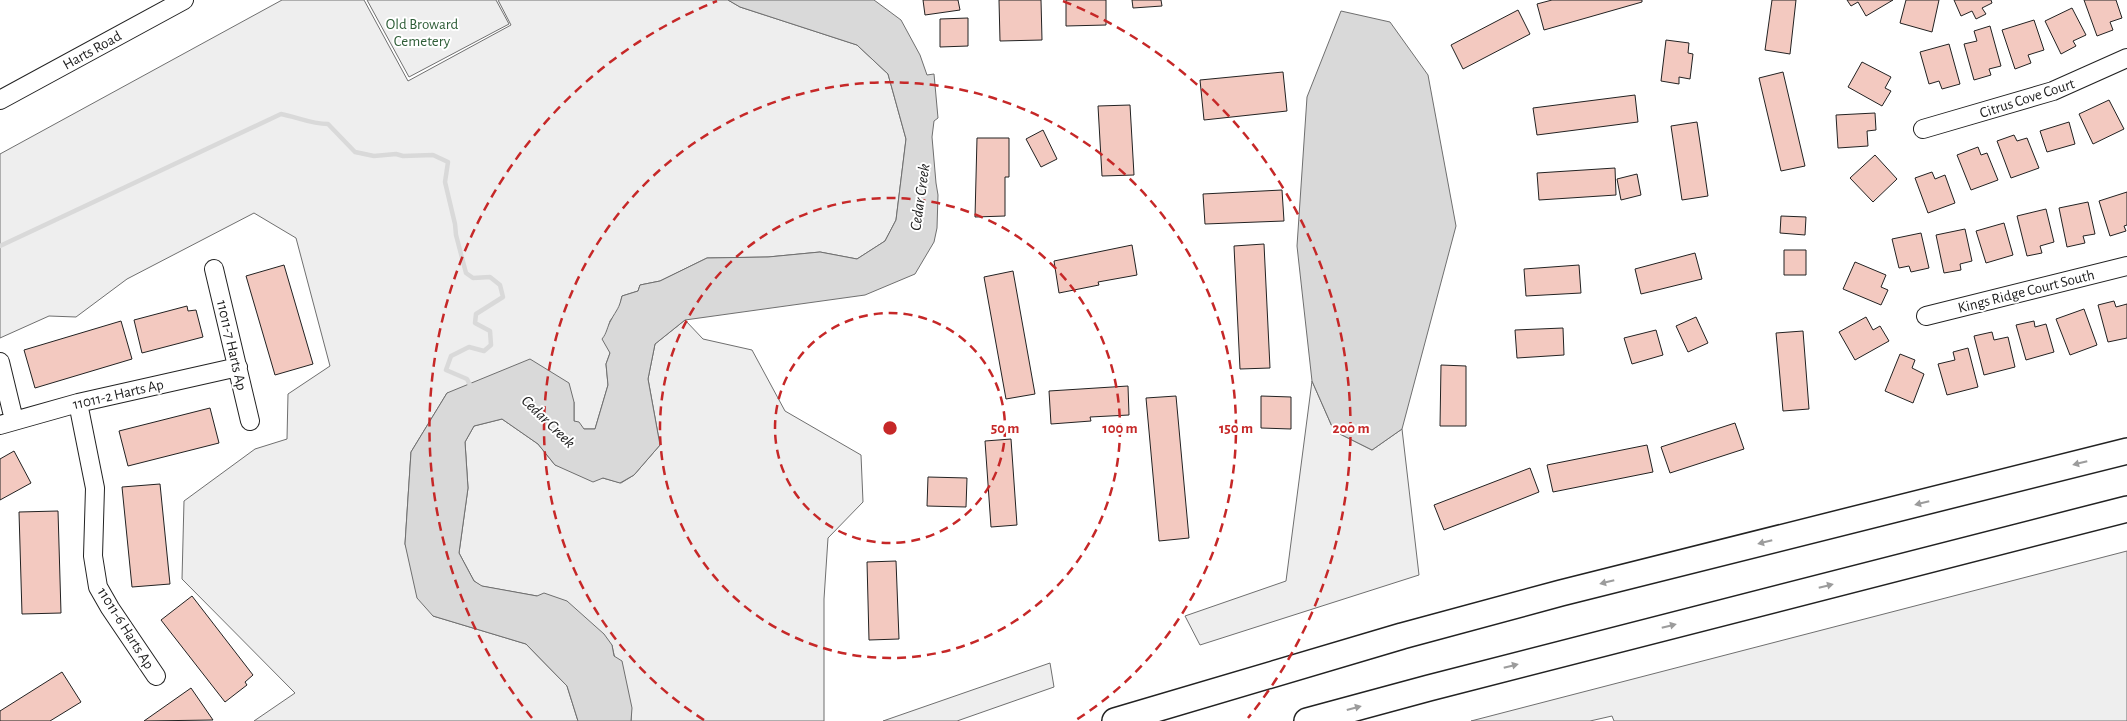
<svg xmlns="http://www.w3.org/2000/svg" width="2127" height="721" font-family="'Alegreya Sans',sans-serif">
  <style>
    .green { fill: #eee; stroke: #6f6f6f }
    .water { fill: #d9d9d9; stroke: #6f6f6f }
    .lines { fill: none; stroke-linecap: round; stroke-linejoin: round }
    .stream { stroke: #d9d9d9; stroke-width: 4.5 }
    .building { fill: #f3c9c0; stroke: #222 }
    .minor-casing { stroke: #222; stroke-width: 20 }
    .highway-casing { stroke: #222; stroke-width: 28 }
    .minor { stroke: #fff; stroke-width: 18 }
    .highway { stroke: #fff; stroke-width: 25 }
    .oneway { fill: #9c9c9c }
    .ring { fill: none; stroke: #c62828; stroke-width: 2.5; stroke-dasharray: 9 6 }
    .labels { text-anchor: middle; stroke-width: 4; stroke-linejoin: round; paint-order: stroke }
    .park-label { font-size: 15px; fill: #2f5e38; stroke: #fff }
    .street-label { font-size: 15px; fill: #222; stroke: #fff }
    .water-label { font-size: 16px; font-style: italic; fill: #222; stroke: #fff }
    .centre { fill: #c62828; stroke: #fff; stroke-width: 2.5 }
    .ring-label { font-size: 15px; text-anchor: middle; font-weight: bold; fill: #c62828; stroke: #fff; stroke-width: 4; stroke-linejoin: round; paint-order: stroke }
  </style>
  <rect width="100%" height="100%" fill="#fff"/>
  <path class="green" d="M282,0H364L408,81L511,25L498,0H728L740,7L857,45L888,74L906,139L896,220L885,241L857,259L820,252L768,257L707,258L660,281L640,285L638,291L622,296L619,309L610,321L607,332L610,353L606,364L608,385L595,429H583L574,421V402L447,393L411,452L405,544L433,616L526,644L567,686L578,721H254L295,693L182,579L184,501L255,449L287,439L288,394L330,366L296,238L254,213L127,279L76,317L49,316L0,338V154Z
    M367,0H496L509,24L409,77Z
    M685,320L703,339L752,350L785,411L861,455L863,502L828,538L824,599V721H631C633,694 616,671 612,645L537,596L481,586L474,581L459,553L468,488L465,442L474,426L502,419L538,444L555,465L621,483L634,475L660,445L648,379L655,344Z
    M1312,381L1334,431L1372,450L1402,429L1419,575L1200,645L1185,616L1286,581Z
    M2127,551V721H1614L1612,716L1590,721H1471Z
    M1050,663L1054,687L957,721H883Z"/>
  <path class="water" d="M728,0H874L901,20L920,55L927,75L934,74L938,118L934,121L932,137L936,183L938,195L937,228L934,242L915,274L865,295L685,320L655,344L648,379L660,445L634,475L620,483L603,478L593,482L555,465L538,444L502,419L474,426L465,442L468,488L459,553L474,581L482,586L537,596L544,593L567,601L604,634L612,645L614,656L622,661L632,708L631,721H578L567,686L526,644L433,616L417,598L405,544L411,452L447,393L530,359L569,383L574,402V421L579,422L584,429H595L608,385L606,364L610,353L602,339C607,333 607,327 611,320C617,309 619,309 622,296L638,291L640,285L660,281L707,258L768,257L820,252L857,259L885,241L896,220L906,139L888,74L857,45L740,7Z
    M1341,11L1390,22L1428,75L1456,226L1402,429L1372,450L1334,431L1312,381L1297,246L1307,97Z"/>
  <g class="lines">
    <path class="stream" d="M0,246L281,114C297,117 311,124 328,124L355,152L374,156L396,154L403,156L433,155L448,162L445,182L455,224L456,235L466,273L473,278L490,277L500,285L503,297L476,314L475,323L490,331L491,345L484,351L469,347L451,356L446,370L467,379L472,389"/>
  </g>
  <path class="building" d="M923,0H958L960,10L925,15Z
    M999,0H1041L1042,40L1000,41Z
    M1066,0H1106V25L1066,26Z
    M1132,0H1161L1162,6L1133,8Z
    M1552,0H1642V2L1544,30L1537,4Z
    M1772,0H1796L1790,54L1765,50Z
    M1847,0H1893L1866,16L1858,2L1851,6Z
    M1906,0H1939L1932,32L1900,23Z
    M1954,0H1991L1992,3L1982,8L1986,14L1976,19L1972,11L1961,16Z
    M2084,0H2116L2122,18L2110,22L2113,30L2097,36Z
    M2072,8L2086,35L2073,41L2076,46L2061,54L2045,21Z
    M1518,10L1530,34L1463,69L1451,45Z
    M968,18V46L940,47V19Z
    M2034,20L2044,50L2028,55L2031,63L2015,69L2002,30Z
    M1990,26L2001,66L1989,69L1991,75L1974,80L1964,44L1977,41L1974,31Z
    M1666,40L1689,43L1688,53L1693,54L1690,79L1679,77V84L1661,81Z
    M1949,44L1960,84L1942,89L1939,81L1929,84L1920,52Z
    M1862,62L1891,77L1885,88L1891,91L1882,106L1848,87Z
    M1283,72L1287,111L1204,120L1200,80Z
    M1783,72L1805,166L1781,171L1759,78Z
    M1635,95L1638,122L1537,135L1533,108Z
    M2109,100L2124,129L2093,144L2079,114Z
    M1130,105L1134,175L1102,176L1098,106Z
    M1875,113L1876,130L1867,131L1868,146L1838,148L1836,115Z
    M1697,122L1708,196L1682,200L1671,126Z
    M2069,122L2075,144L2047,152L2040,131Z
    M1043,130L1057,159L1041,167L1026,139Z
    M2014,135L2017,141L2027,138L2039,168L2011,178L1997,141Z
    M977,138H1009V177H1005V216L975,217Z
    M1978,147L1981,155L1987,153L1998,180L1971,190L1957,155Z
    M1875,155L1897,179L1873,202L1850,178Z
    M1615,168L1616,195L1539,200L1537,173Z
    M1932,172L1935,179L1945,175L1955,203L1928,213L1915,178Z
    M1637,174L1641,195L1621,200L1617,179Z
    M1282,190L1284,221L1205,224L1203,194Z
    M2127,192V225L2124,226L2126,231L2110,236L2099,201Z
    M2088,202L2095,234L2083,236L2085,243L2067,247L2059,208Z
    M2046,209L2054,242L2040,246L2042,253L2027,256L2017,216Z
    M1781,216L1806,217L1805,235L1780,233Z
    M2004,223L2013,255L1986,263L1976,231Z
    M1965,229L1972,261L1960,264L1961,270L1944,273L1936,235Z
    M1921,233L1929,268L1911,272L1909,266L1899,268L1892,239Z
    M1264,244L1270,368L1240,369L1234,246Z
    M1132,245L1137,275L1098,282L1099,285L1059,293L1054,261Z
    M1784,250H1806V275H1784Z
    M1695,253L1702,279L1641,294L1635,269Z
    M1855,262L1886,275L1881,287L1888,290L1881,305L1843,289Z
    M284,265L313,364L275,375L246,276Z
    M1579,265L1581,293L1526,296L1524,269Z
    M1013,271L1035,394L1006,399L984,277Z
    M2114,301L2116,307L2127,304V338L2108,342L2098,305Z
    M187,306L188,311L196,310L203,337L142,353L134,320Z
    M2084,309L2097,345L2070,355L2056,319Z
    M1696,317L1708,343L1688,352L1676,326Z
    M1866,317L1873,330L1880,326L1889,341L1855,360L1839,332Z
    M121,321L132,359L35,388L24,350Z
    M2034,321L2035,327L2046,324L2054,352L2026,360L2016,325Z
    M1563,328L1564,355L1517,358L1515,330Z
    M1656,330L1663,355L1632,364L1624,338Z
    M1803,331L1809,409L1783,411L1776,333Z
    M1992,332L1994,340L2008,337L2015,367L1984,375L1974,336Z
    M1968,348L1978,387L1947,395L1938,364L1955,360L1953,352Z
    M1900,354L1915,360L1912,368L1924,374L1913,403L1885,391Z
    M1441,365L1466,366V426H1440Z
    M1128,386L1129,415L1090,417L1091,421L1051,424L1049,391Z
    M1176,396L1189,538L1159,541L1146,398Z
    M1261,396L1291,397V429L1261,428Z
    M210,408L219,443L128,466L119,431Z
    M1735,423L1744,449L1670,473L1661,447Z
    M1011,439L1017,525L991,527L985,441Z
    M1647,445L1653,472L1553,492L1547,465Z
    M14,451L31,483L0,500V459Z
    M1530,468L1539,492L1444,530L1434,505Z
    M928,477L967,478L966,507L927,506Z
    M160,484L170,584L132,587L122,487Z
    M58,511L61,613L22,614L19,512Z
    M896,561L899,639L869,640L867,562Z
    M192,596L253,675L245,682L247,685L225,702L161,620Z
    M62,672L81,702L50,721H0V711Z
    M191,688L213,720L144,721Z"/>
  <g class="lines">
    <g class="minor-casing">
      <path id="minor" d="M0,100L184,0
        M1923,129L2053,91L2127,58
        M214,269L250,421
        M1926,316L2127,266
        M0,362L14,420
        M78,403L95,488L93,556L98,587L110,608L156,676
        M0,425L78,403L238,367"/>
    </g>
    <g class="highway-casing">
      <path id="highway" d="M1115,721L1402,636L1561,593L2127,451
        M1307,721L1429,688L2127,509"/>
    </g>
    <use href="#minor" class="minor"/>
    <use href="#highway" class="highway"/>
  </g>
  <defs><path id="oneway-solid" d="M-6-.8H1V-3.2L6.5 0L1 3.2V.8H-6Z" transform="scale(1.25)"/></defs>
  <g class="oneway">
    <use href="#oneway-solid" transform="translate(2080 463) rotate(166)"/>
    <use href="#oneway-solid" transform="translate(1922 503) rotate(166)"/>
    <use href="#oneway-solid" transform="translate(1765 542) rotate(166)"/>
    <use href="#oneway-solid" transform="translate(1607 582) rotate(166)"/>
    <use href="#oneway-solid" transform="translate(1826 586) rotate(-14)"/>
    <use href="#oneway-solid" transform="translate(1669 626) rotate(-14)"/>
    <use href="#oneway-solid" transform="translate(1511 666) rotate(-14)"/>
    <use href="#oneway-solid" transform="translate(1354 708) rotate(-15)"/>
  </g>
  <g class="ring">
    <circle cx="890" cy="428" r="115"/>
    <circle cx="890" cy="428" r="230"/>
    <path d="M704 720A346 346 0 1 1 1076 720"/>
    <path d="M532 718A461 461 0 0 1 717 1M1063 1A461 461 0 0 1 1248 718"/>
  </g>
  <g class="labels">
    <g class="park-label">
      <text x="422" y="29">Old Broward<tspan x="422" dy="17">Cemetery</tspan></text>
    </g>
    <g class="street-label">
      <text transform="translate(92 50) rotate(-29)" y="5">Harts Road</text>
      <text transform="translate(2027 98) rotate(-18)" y="5">Citrus Cove Court</text>
      <text transform="translate(2026 291) rotate(-14)" y="5">Kings Ridge Court South</text>
      <text transform="translate(232 345) rotate(77)" y="5">11011-7 Harts Ap</text>
      <text transform="translate(118 394) rotate(-13)" y="5">11011-2 Harts Ap</text>
      <text transform="translate(126 628) rotate(58)" y="5">11011-6 Harts Ap</text>
    </g>
    <g class="water-label">
      <text transform="translate(919 197) rotate(-82)" y="6">Cedar Creek</text>
      <text transform="translate(549 421) rotate(44)" y="6">Cedar Creek</text>
    </g>
  </g>
  <circle cx="890" cy="428" r="8" class="centre"/>
  <g class="ring-label">
    <text x="1005" y="433">50 m</text>
    <text x="1120" y="433">100 m</text>
    <text x="1236" y="433">150 m</text>
    <text x="1351" y="433">200 m</text>
  </g>
</svg>
